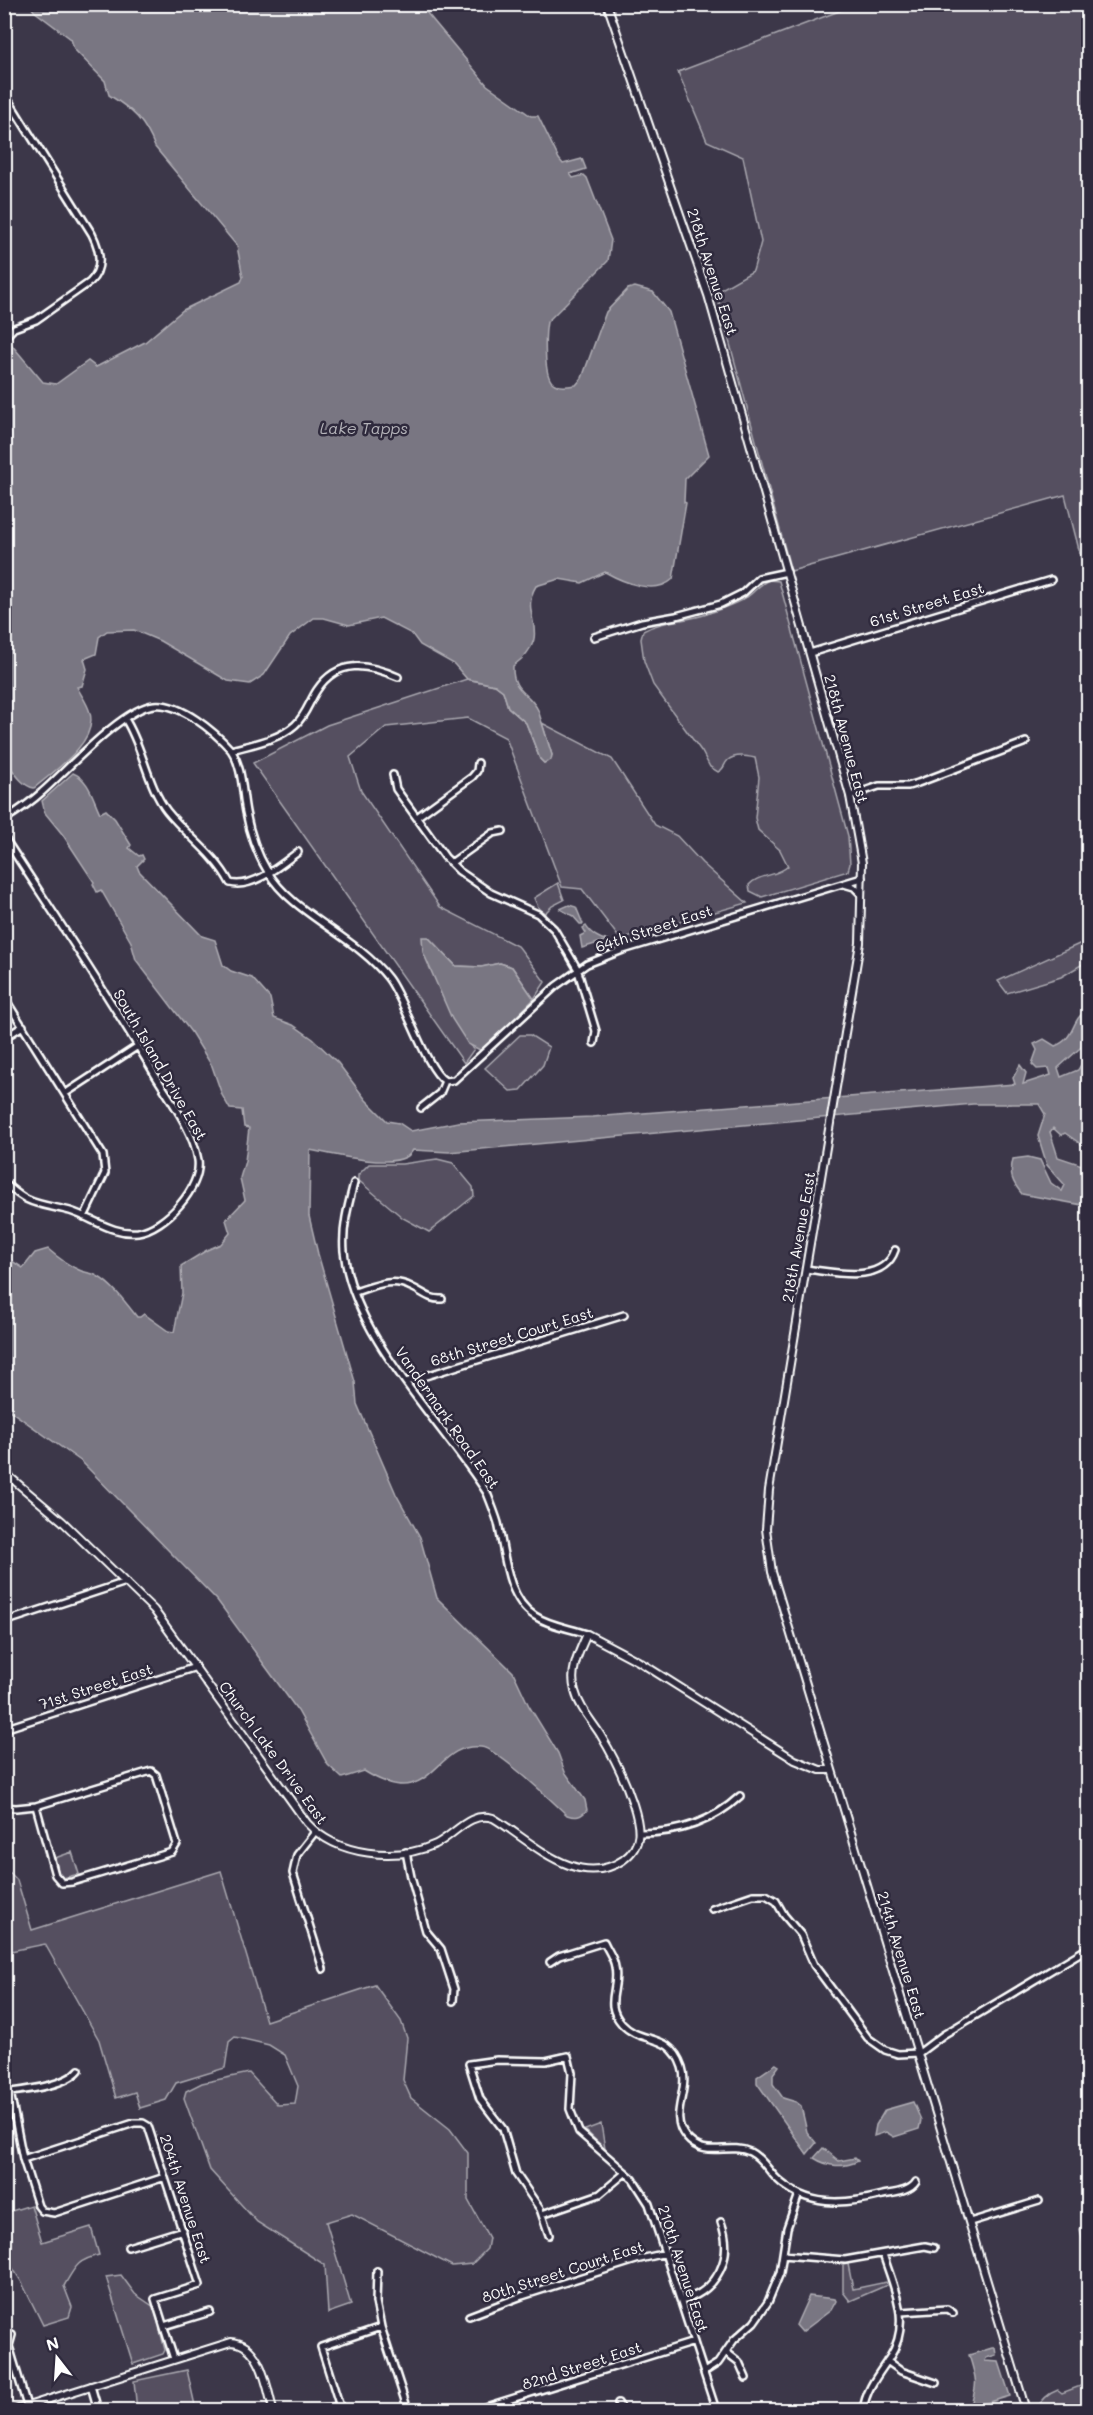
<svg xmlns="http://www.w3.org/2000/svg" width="1093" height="2415" font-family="Mali,sans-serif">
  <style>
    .green { fill: #555060; stroke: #aaa8b0; stroke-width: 1.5 }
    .water { fill: #797682; stroke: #afadb4; stroke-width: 1.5 }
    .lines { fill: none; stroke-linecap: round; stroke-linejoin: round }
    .minor-casing { stroke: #fff; stroke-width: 10 }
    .tertiary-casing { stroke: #fff; stroke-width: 10 }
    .minor { stroke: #2f2a3d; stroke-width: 5 }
    .tertiary { stroke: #2f2a3d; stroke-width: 6 }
    .labels { text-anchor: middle; stroke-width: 5; stroke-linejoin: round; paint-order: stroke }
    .street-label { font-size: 15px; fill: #fff; stroke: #2f2a3d }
    .water-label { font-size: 16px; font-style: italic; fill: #b5b4ba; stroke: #2f2a3d }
  </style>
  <rect width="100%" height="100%" fill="#3c3749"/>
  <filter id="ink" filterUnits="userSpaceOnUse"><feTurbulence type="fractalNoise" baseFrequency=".0167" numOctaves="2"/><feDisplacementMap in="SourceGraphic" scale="12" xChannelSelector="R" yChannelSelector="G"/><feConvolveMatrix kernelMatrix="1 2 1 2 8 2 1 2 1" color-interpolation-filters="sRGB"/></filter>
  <g filter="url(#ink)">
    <path class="green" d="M855,5H1088V585L1065,495L791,571L716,292L753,271L761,242L743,157L707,141L678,72Z
      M769,580L779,581L848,836L850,864L848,871L762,897L750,891L749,885C758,874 777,877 788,866L780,850L758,830L755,818L759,777L755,758C746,756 736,754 728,760C723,765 725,769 718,772L710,767L702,752L653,685L644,661L641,639L643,631C663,620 687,621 707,614C720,609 735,605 747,597C755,592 759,584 769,580Z
      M467,679L495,685L503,691L508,707L526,723L540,759L544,763L552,755L542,723L612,759L655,825L677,836L702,863L747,903L620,939L582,889L562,887L506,738L468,718L386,727L350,757L361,791L440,907L519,947L545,982L534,999L512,967L500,963L482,967L456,966L428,937L468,1044L474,1049L464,1063L253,763L327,725Z
      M558,883L564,900L552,906L545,913L539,909L534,898Z
      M1088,940V961L1061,977L1007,993L998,981Z
      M520,1035H530L549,1047L543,1065L521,1090L510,1091L485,1068Z
      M437,1159L453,1163L473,1187L474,1196L429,1232L403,1218L358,1180V1175L369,1164H402Z
      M72,1852L79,1874L63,1878L59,1875L55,1858Z
      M5,1868L17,1880L32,1930L221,1871L266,2021L375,1985L401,2021L407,2038L403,2080L411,2098L450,2129L468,2153V2200L489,2238L487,2249L472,2264L452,2266L352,2214L326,2222L351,2305L328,2313L325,2265L257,2222L210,2170L184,2098L186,2091L202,2083L249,2073L278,2105L295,2104L298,2086L285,2055L269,2045L235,2037L229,2042L225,2068L176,2083L166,2100L140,2108L135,2092L116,2098L99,2040L45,1944L11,1951L5,1944Z
      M601,2124L605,2149L585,2130Z
      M31,2205L42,2242L91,2227L99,2255C77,2260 75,2267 64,2286L72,2307L69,2317L43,2325L21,2281L5,2256V2218L8,2212Z
      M1088,2223V2250L1084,2248L1080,2229Z
      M848,2264L853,2289L886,2282L887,2285L850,2301L843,2292V2265Z
      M121,2275L135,2294L154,2307L165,2350L163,2354L133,2364L106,2277Z
      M187,2370L196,2410H137L134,2381Z
      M1088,2383V2410H1036C1041,2400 1047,2394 1058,2390L1062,2393Z"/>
    <path class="water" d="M30,5H422L427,13L487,85L531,116H538L559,159L563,164L582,159L586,169L570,174L573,178L584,175L587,178L611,240L608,261L547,322C545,333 543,376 553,383C560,388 569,386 576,385L582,378L606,312L628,289L635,287L653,292L669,312L709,455L685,479L684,502L686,503L673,579C655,596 623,582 605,572L582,583L559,579L536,586C517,617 557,633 513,666C512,693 529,691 538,710L552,755L551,760L544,763L540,759L526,723L508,707L503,691L495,685L467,679L454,664L420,645L412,634L381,618L349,625L324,618H314L290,636L264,675L250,684L228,681L160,641L134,630L107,631L99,637L96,654L84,659L87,669L82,686L77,687C81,695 88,704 90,713C98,742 53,772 34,788C21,786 13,769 4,759L5,350L11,344L43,382L56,384L88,361L96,367L145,342L183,310L241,282L243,277L237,246L155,147C145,121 133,110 109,95L105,81L74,49L71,39L34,11Z
      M73,773C89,779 93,799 100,813L106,810L115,819L131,845L129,848L139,856L142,855L144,859L137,866L139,871L202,936L215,940L223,965L231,971L252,978L270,998L274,1018L293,1025L313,1039L338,1063L366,1100L387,1121L399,1123L411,1131L458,1122L592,1117L1015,1084L1013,1078L1020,1065L1026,1073L1023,1084L1051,1075L1049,1068L1037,1069L1032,1064L1037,1050L1034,1044L1044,1039L1055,1046C1076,1038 1070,1020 1088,1009V1041L1058,1068L1061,1077L1078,1070L1088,1053V1149L1065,1133L1061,1135L1053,1128L1050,1132L1058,1157L1088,1167V1206L1022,1194C1012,1182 1009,1175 1013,1159L1028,1157L1040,1160L1051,1183L1062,1191L1065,1185L1047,1165L1038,1136L1045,1114L1039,1104H973L449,1152L413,1150C411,1153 409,1156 406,1157C386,1168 332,1154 310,1150L309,1216L318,1254L355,1382L357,1404L396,1494L420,1537L437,1598L513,1672L529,1706L558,1753L565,1772L585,1800L587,1810C581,1817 576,1818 567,1815C552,1801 498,1749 481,1747C432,1741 434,1815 364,1771L342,1778L328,1765L298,1711L217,1600L82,1462L5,1407L4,1256L23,1268L35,1253L48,1249C56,1256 68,1265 79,1270C84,1273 91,1272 97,1276C112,1284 126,1303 137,1317H140L144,1314L168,1331L174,1332L182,1293L181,1266L207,1250L221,1244L230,1233L226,1220L245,1200L240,1178L245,1161L249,1128L244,1127L242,1110L230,1109L222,1095L212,1066L191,1032L136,960L131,942L101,890L97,892L93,884L94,882L63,835L45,813L42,801Z
      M569,905L576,907L583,924H580L573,916L560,909Z
      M586,926C590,933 600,940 608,940L582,948L580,936L586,933L583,928Z
      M422,937H428L456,966L481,967L500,963L512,967L534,999L482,1051L468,1044L452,1019L423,952Z
      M776,2064L779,2066L773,2074V2084L783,2098L796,2102L801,2106L807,2132L816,2143L807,2154L757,2083V2077Z
      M913,2102L921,2120L919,2129L894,2137L886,2132L874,2136L876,2125L885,2110Z
      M823,2148L839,2161L855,2158L858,2161C844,2168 828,2167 814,2158Z
      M809,2296L835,2299L836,2301L831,2310L802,2332L796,2325Z
      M992,2348H995L996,2355L986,2358L985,2361L999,2362L1010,2396L970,2408C978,2383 977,2380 969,2355Z"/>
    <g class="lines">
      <g class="minor-casing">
        <path id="minor" d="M4,93L92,234C100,250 104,268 90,282L36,320L14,328L4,338
          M594,637L642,622L676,616L721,604L743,593L759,578L787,572
          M810,653L1051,580
          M125,719C143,747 147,785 167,811C187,836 215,854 230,883C253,889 281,865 298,852
          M231,750C243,768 242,792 246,812C250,834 257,854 268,872C291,913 356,936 388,978C405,1000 426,1070 445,1081
          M393,775L396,789L445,857L459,871L491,893L538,914L554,929L577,968L596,1031L594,1043
          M850,796L879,786H908L918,783L1026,742
          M417,817L472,777L477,771L478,763
          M4,820C18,811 30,803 42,792C66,771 123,708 154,705C180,702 215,732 231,750C253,744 278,740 295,725C306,715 309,702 317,690C338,658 368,664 398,677
          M4,837C55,916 108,994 155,1075C171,1101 193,1130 198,1160C202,1188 165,1228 138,1232C113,1235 93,1218 70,1211C56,1207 40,1206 26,1199C18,1195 11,1188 4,1183
          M451,863L493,833L503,831
          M844,884L854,887L861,894
          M4,997L103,1155L105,1173L84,1217
          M4,1038L23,1026
          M66,1093L138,1046
          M421,1108L440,1093L445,1081L454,1080L556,986L587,964L623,950L862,878
          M354,1183C348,1206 342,1228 344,1251C352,1336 442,1422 487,1493C491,1503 495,1513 498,1523C505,1553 506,1598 535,1616C550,1626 570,1628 587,1634
          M806,1269C834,1272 883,1285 895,1250
          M355,1292C374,1286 392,1277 411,1287C423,1292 429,1300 442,1299
          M406,1382L624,1315
          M4,1622L126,1582
          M4,1729L196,1667
          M4,1807L16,1808L36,1806L151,1771L156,1775L177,1844L172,1852L72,1882L62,1883L55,1875L36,1806
          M315,1832L297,1855L293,1873L323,1969
          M641,1833C679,1833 712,1822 740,1796
          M406,1852L411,1877L426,1931L441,1949L454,1989L453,2001
          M712,1909L753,1895H766L776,1901L784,1915L801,1935L814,1965L868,2038L885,2050L898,2054L919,2053L943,2035L1088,1948
          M550,1962L559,1956L604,1942C608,1951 614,1958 615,1967C620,1989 603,2003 622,2024C641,2045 670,2031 682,2067C690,2092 668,2115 686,2137C705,2160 728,2142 750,2152C762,2158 767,2169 776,2178C807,2208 844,2205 883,2195C893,2193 910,2192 916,2182
          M10,2092L23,2159L38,2206L42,2211L54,2213L165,2177
          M4,2093C25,2090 66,2086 79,2070
          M23,2159L134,2123H143L148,2126L200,2285L155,2299L174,2359
          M542,2214L600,2194L625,2173
          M970,2222L1039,2201
          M549,2235L540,2209L516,2174L503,2129L480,2099L469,2064L497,2060L546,2061L568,2056L572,2073L570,2109L579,2132L633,2179L649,2204L716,2410
          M128,2247L183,2230
          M783,2255L845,2260L925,2246L934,2248
          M377,2271L376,2302L381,2327L408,2410
          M681,2301C718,2291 734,2257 721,2222
          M901,2312L947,2309L953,2313
          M469,2316L522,2296L636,2260L666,2253
          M164,2326L210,2312
          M12,2335L9,2346L27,2406
          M726,2352L739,2362L746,2378
          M887,2361L901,2371L936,2383
          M704,2372L718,2363L734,2340L754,2322L768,2302L780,2273L787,2228L799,2194
          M91,2386L98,2410
          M618,2403L622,2410
          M322,2410L340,2405
          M341,2410L321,2347L381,2327
          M476,2410L694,2342
          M863,2410C866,2389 878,2375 890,2357C912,2322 894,2289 883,2254"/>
      </g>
      <g class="tertiary-casing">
        <path id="tertiary" d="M607,4L708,295L850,796L862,863L860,943L769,1490L766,1529L772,1572L1026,2410
          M4,1472L62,1521L154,1610L307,1823C337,1856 396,1862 436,1844C455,1835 469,1811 493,1818C529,1839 577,1891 623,1860C644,1845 640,1826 633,1804C625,1779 614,1757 600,1734C591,1720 579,1707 575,1691C569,1671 579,1652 587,1634L638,1661L795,1760L820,1770H832
          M15,2410L231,2342C261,2343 267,2387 273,2410
          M1010,2410L1025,2406"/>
      </g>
      <use href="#minor" class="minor"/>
      <use href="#tertiary" class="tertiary"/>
    </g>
  </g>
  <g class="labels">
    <g class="street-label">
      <text transform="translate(712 272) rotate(72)" y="5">218th Avenue East</text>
      <text transform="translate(927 605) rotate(-17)" y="5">61st Street East</text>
      <text transform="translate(846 739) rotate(75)" y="5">218th Avenue East</text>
      <text transform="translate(654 929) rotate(-18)" y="5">64th Street East</text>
      <text transform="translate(160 1065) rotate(60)" y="5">South Island Drive East</text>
      <text transform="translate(799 1237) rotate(-80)" y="5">218th Avenue East</text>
      <text transform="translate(512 1337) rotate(-17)" y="5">68th Street Court East</text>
      <text transform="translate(447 1418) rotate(55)" y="5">Vandermark Road East</text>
      <text transform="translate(96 1687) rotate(-18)" y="5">71st Street East</text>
      <text transform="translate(273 1753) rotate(54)" y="5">Church Lake Drive East</text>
      <text transform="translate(901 1955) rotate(73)" y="5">214th Avenue East</text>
      <text transform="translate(185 2199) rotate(72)" y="5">204th Avenue East</text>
      <text transform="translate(683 2269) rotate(72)" y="5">210th Avenue East</text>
      <text transform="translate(563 2272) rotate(-18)" y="5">80th Street Court East</text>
      <text transform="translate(582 2366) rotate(-18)" y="5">82nd Street East</text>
    </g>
    <g class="water-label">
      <text x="364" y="434">Lake Tapps</text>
    </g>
  </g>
  <rect width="1093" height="2415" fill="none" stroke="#2f2a3d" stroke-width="24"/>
  <rect x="12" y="12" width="1069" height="2391" fill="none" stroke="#fff" stroke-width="2" filter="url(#ink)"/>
  <g transform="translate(57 2358) rotate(343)" stroke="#2f2a3d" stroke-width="4.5" paint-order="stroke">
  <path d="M0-4.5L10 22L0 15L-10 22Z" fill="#ffffff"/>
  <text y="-9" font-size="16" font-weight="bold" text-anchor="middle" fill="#ffffff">N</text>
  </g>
</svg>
